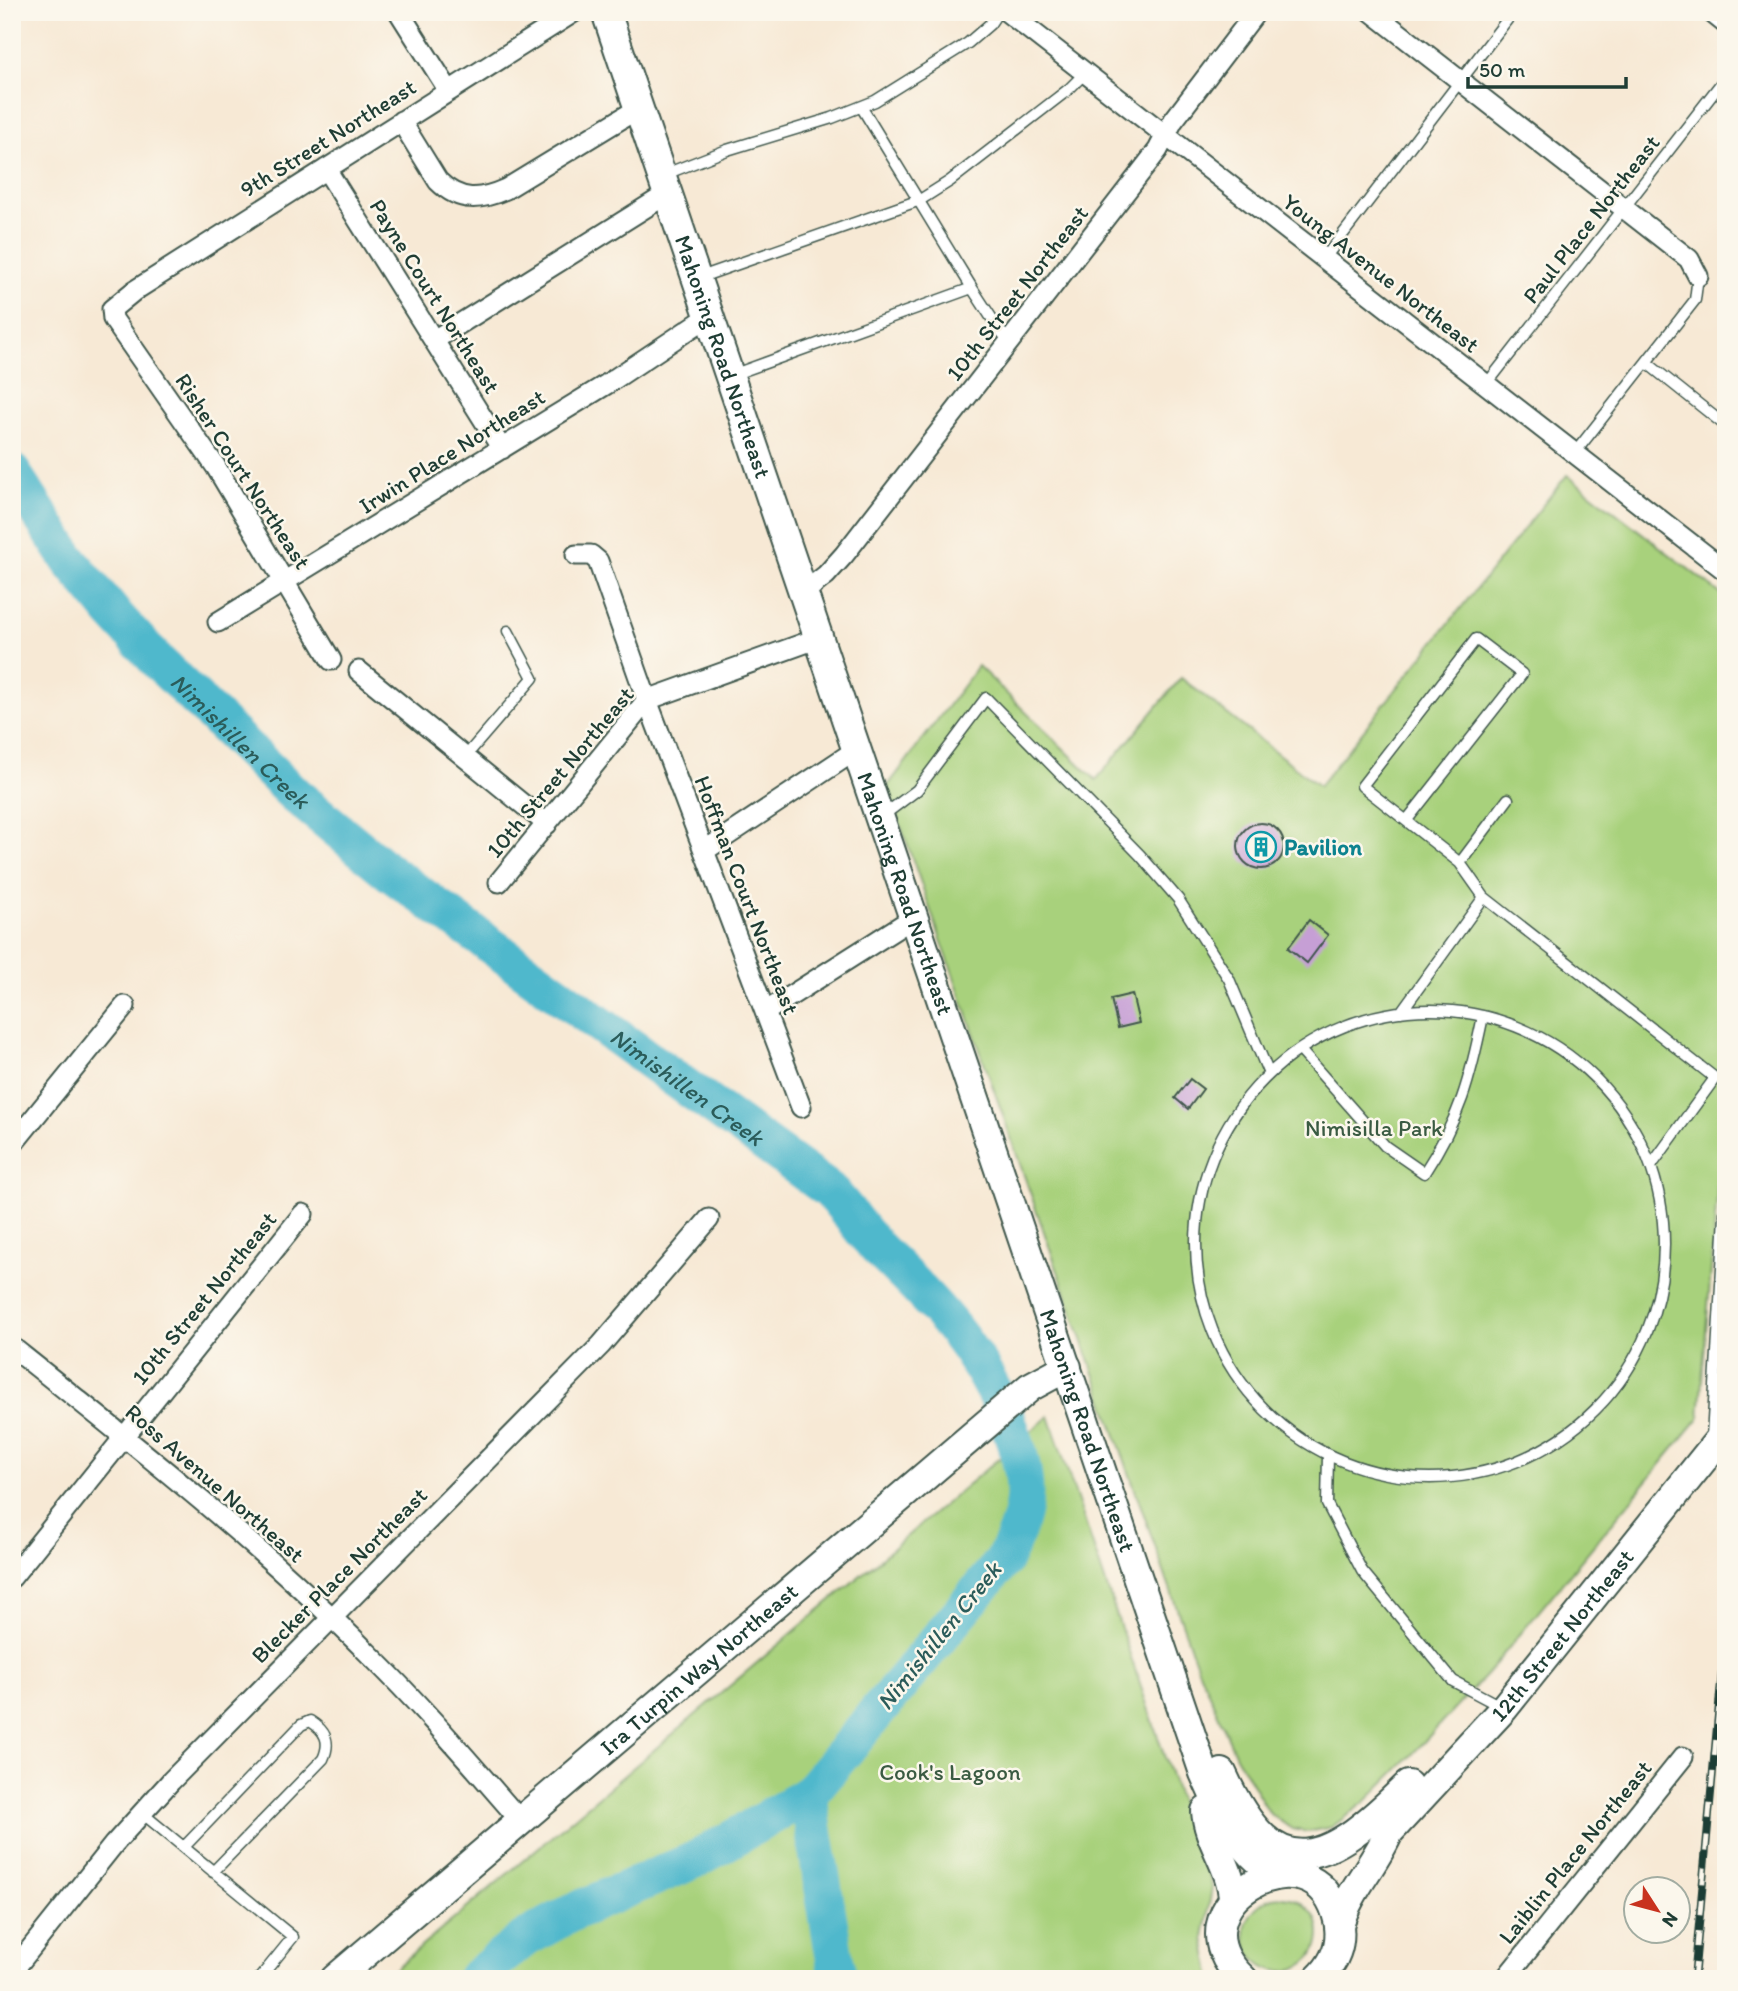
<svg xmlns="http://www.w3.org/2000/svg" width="1738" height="1991" font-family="Itim,sans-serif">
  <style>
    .green { fill: #a8d17c; stroke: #648758; stroke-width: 2 }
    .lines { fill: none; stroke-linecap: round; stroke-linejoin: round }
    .river { stroke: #4fb8cc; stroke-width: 38 }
    .building { fill: #c69fd5 }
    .lane-casing { stroke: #3f574c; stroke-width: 13 }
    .street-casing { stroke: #3f574c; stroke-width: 23 }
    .secondary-casing { stroke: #3f574c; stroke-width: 32 }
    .lane { stroke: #fff; stroke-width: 10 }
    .street { stroke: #fff; stroke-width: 19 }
    .secondary { stroke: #fff; stroke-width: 28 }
    .rail-casing { stroke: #1f3d34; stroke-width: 8 }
    .rail { stroke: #fbf7ec; stroke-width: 5; stroke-dasharray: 16; stroke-linecap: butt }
    .labels { text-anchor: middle; stroke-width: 5; stroke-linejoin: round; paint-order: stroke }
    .street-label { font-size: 23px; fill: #1f3d34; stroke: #fbf7ec }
    .culture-label { font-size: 23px; font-weight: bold; fill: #0d838f; stroke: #fbf7ec; text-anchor: start }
    .park-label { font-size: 23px; fill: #3a5b42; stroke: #fbf7ec }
    .water-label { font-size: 24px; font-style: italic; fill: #2b5c5a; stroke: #fbf7ec }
  </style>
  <rect width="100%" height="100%" fill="#fbf7ec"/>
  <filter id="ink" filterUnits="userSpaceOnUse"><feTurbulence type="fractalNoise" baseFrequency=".0143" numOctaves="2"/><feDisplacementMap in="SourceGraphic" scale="14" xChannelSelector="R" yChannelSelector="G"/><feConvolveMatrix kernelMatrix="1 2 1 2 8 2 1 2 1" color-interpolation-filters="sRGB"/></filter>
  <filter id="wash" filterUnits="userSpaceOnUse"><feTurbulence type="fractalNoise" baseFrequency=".00686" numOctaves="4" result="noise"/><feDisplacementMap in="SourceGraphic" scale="28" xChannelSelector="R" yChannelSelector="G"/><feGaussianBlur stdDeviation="1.57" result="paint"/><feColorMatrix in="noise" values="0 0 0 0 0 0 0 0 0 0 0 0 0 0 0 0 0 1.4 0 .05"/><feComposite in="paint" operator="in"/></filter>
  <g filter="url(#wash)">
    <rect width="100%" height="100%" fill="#f7e9d5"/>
    <path class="green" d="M1567,475L1726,598V1083L1699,1418L1488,1673L1405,1762L1366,1801L1332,1827L1307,1832L1292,1829L1270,1814L1236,1756L1199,1671L887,787L978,666L1096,780L1181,678L1319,786Z
      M1049,1416L1181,1805L1208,1869L1212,1887L1204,1938L1212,1979H383Z
      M1245 1934a37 37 0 1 1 74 0a37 37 0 1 1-74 0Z"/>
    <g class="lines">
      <g class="river">
        <path id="s1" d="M12,472L70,561L113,613L159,663L295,795L389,872L829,1190C848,1209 862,1233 881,1252C938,1307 974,1344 1006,1417C1016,1443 1027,1473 1024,1501C1022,1522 1013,1541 1003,1561L808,1795L697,1859L575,1911L524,1939L474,1979"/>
        <path d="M808,1795L838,1979"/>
      </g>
    </g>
    <g id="blocks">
      <path class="building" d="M1238 846a23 23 0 1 1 46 0a23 23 0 1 1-46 0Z
        M1309,920L1328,935L1307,963L1288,948Z
        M1132,994L1139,1023L1118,1028L1111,999Z
        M1190,1079L1203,1089L1188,1109L1175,1098Z"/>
    </g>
  </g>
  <g filter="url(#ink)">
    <use href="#blocks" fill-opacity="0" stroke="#3f574c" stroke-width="2"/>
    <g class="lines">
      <g class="lane-casing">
        <path id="lane" d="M862,108L972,288L1000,331L1011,342
          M663,175L727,150L832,118L875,101L968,43L990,24L998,12
          M1324,259L1513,12
          M698,278L920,200L950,181L1069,89L1085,73
          M1647,363L1726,426
          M732,375L972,288
          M1486,385L1726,77
          M1574,454L1695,300L1698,276
          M465,757L533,678L508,631
          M881,817L917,790L986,698L1140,855L1178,899L1229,979L1269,1074
          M1407,820L1522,674L1476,639L1362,786L1460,863L1484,897L1715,1078L1651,1166
          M1460,863L1508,799
          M1196 1244a234 234 0 1 1 468 0a234 234 0 1 1-468 0Z
          M1401,1012L1484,897
          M1300,1050L1385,1146L1424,1173C1460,1118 1470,1080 1483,1016
          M1712,1437L1726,1200
          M1328,1456L1327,1504L1362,1571L1453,1681L1500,1706
          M142,1813L293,1937L259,1979
          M184,1847L301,1725L310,1721C326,1731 331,1742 323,1759L213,1872"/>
      </g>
      <g class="street-casing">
        <path id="street" d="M399,12L449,91
          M1007,12L1726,571
          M1372,12L1689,259L1698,276
          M1711,12L1726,24
          M401,121L438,181C460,203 481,200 506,189L639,108
          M326,169L502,449
          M434,340L667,194
          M576,555H591L598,561L647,700L801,1107
          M803,593L826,575L844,555L1158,150L1173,121L1256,12
          M218,622L607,384L709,316
          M331,660L216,467L113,319L112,309L134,291L574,12
          M359,671L547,824
          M704,851L856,750
          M499,882L647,700L819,638
          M765,1012L913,918
          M12,1145L125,1006
          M12,1347C135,1445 259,1543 370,1655C423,1707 471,1764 520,1820
          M12,1577L303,1214
          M12,1972L114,1844L171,1781L601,1345L709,1219
          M1505,1979L1683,1757"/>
      </g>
      <g class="secondary-casing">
        <g id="secondary">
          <path id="s2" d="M606,12L1204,1773C1222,1815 1238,1848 1276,1875"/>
          <path d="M1222,1773C1277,1895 1330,1862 1408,1785"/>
          <path d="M1206,1811C1208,1842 1232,1867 1233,1899"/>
          <path id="s3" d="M1339,1925C1349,1890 1375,1865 1389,1832L1504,1708L1726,1431"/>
          <path id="s4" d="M335,1979L1030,1387L1067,1367"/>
          <path d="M1243,1979C1163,1905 1316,1821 1338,1920C1343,1943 1335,1963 1318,1979"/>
        </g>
      </g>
      <use href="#lane" class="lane"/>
      <use href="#street" class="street"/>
      <use href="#secondary" class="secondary"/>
      <g class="rail-casing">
        <path id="rail" d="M1694,1979L1726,1628"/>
      </g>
      <use href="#rail" class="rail"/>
    </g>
  </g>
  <defs>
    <g id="building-ring" transform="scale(1.575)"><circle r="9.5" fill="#fbf7ec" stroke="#0f9aa8" stroke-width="1.5"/><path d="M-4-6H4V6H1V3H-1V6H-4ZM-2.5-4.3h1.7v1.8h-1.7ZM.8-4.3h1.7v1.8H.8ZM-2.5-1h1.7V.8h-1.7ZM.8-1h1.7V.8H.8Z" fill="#0f9aa8"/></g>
  </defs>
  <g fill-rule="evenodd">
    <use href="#building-ring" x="1261" y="847"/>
  </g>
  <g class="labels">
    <g class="street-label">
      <text transform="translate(328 138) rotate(-32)" y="8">9th Street Northeast</text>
      <text transform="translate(1591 219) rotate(-52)" y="8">Paul Place Northeast</text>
      <text transform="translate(1381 273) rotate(38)" y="8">Young Avenue Northeast</text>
      <text transform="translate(1017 293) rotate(-52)" y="8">10th Street Northeast</text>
      <text transform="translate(435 296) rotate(58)" y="8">Payne Court Northeast</text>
      <text dy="8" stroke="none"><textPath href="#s2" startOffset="364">Mahoning Road Northeast</textPath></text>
      <text transform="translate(452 451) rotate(-32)" y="8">Irwin Place Northeast</text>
      <text transform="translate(243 471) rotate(57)" y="8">Risher Court Northeast</text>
      <text transform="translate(560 772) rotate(-50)" y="8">10th Street Northeast</text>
      <text dy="8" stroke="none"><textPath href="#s2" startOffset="931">Mahoning Road Northeast</textPath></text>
      <text transform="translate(747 895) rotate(69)" y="8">Hoffman Court Northeast</text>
      <text transform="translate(204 1298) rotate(-51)" y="8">10th Street Northeast</text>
      <text dy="8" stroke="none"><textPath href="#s2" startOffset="1498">Mahoning Road Northeast</textPath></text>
      <text transform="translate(215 1483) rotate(41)" y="8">Ross Avenue Northeast</text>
      <text transform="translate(339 1575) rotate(-45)" y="8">Blecker Place Northeast</text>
      <text dy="8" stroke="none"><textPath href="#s3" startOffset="368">12th Street Northeast</textPath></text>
      <text dy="8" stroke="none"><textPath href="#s4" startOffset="478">Ira Turpin Way Northeast</textPath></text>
      <text transform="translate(1575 1852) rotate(-51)" y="8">Laiblin Place Northeast</text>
    </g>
    <g class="culture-label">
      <text x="1284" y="855">Pavilion</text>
    </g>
    <g class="park-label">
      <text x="1374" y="1136">Nimisilla Park</text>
      <text x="950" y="1780">Cook's Lagoon</text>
    </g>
    <g class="water-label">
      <text dy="8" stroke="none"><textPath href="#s1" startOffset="354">Nimishillen Creek</textPath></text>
      <text dy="8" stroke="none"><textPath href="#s1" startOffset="920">Nimishillen Creek</textPath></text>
      <text transform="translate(939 1636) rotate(-51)" y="8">Nimishillen Creek</text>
    </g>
  </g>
  <rect width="1738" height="1991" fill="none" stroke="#fbf7ec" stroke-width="42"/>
  <g transform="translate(1657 1910) rotate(126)"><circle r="33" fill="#fbf7ec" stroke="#a3ada2" stroke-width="2"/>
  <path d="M0-5L12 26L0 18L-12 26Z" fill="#c8321e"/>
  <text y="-10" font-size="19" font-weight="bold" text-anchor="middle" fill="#1f3d34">N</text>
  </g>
  <path d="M1468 77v10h158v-10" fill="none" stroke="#1f3d34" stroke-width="3.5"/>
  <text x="1479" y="77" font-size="21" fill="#1f3d34" stroke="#fbf7ec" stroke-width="5" paint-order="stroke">50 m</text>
</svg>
